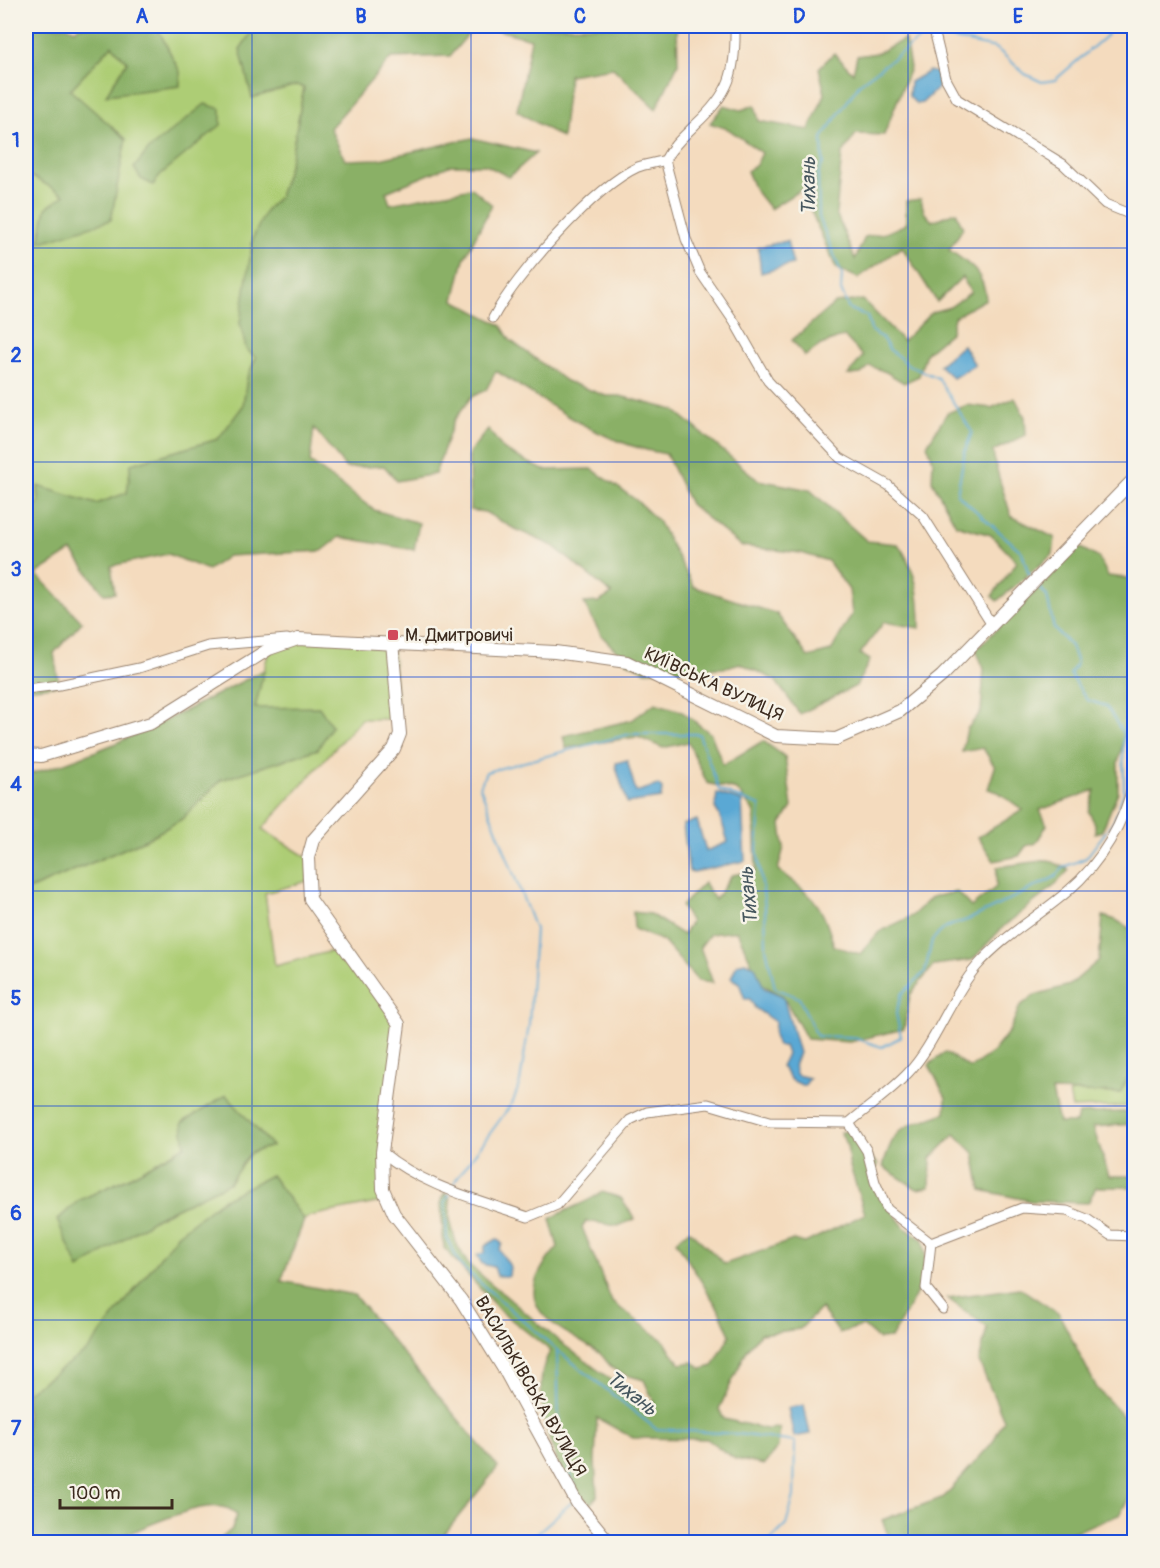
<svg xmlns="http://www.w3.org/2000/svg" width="1160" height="1568" font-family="Pangolin,sans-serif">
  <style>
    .green { fill: #adcd75; stroke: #747c4a; stroke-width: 1.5; fill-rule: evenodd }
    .forest { fill: #8ab066; stroke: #626d42; stroke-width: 1.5 }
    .water { fill: #5aa8d4; stroke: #4a6979; stroke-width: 1.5 }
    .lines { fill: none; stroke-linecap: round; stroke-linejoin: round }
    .stream { stroke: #5aa8d4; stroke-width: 2 }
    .street-casing { stroke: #98826e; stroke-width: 11 }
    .secondary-casing { stroke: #98826e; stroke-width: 14 }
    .street { stroke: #fff; stroke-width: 9 }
    .secondary { stroke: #fff; stroke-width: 12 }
    .grid { fill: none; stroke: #1d4ed8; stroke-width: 1.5; stroke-opacity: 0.55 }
    .poi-dot { fill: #d1495b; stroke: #f7f3e8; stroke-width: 2 }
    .labels { text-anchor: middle; stroke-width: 5; stroke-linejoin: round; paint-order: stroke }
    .poi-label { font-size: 18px; fill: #3b2a1e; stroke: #f7f3e8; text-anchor: start }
    .street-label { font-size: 18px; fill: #3b2a1e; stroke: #f7f3e8 }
    .water-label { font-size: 20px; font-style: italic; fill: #46565e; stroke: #f7f3e8 }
    .neatline { fill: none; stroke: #1d4ed8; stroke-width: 2 }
    .grid-label { font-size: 20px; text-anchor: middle; font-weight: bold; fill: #1d4ed8 }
  </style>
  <rect width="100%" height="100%" fill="#f7f3e8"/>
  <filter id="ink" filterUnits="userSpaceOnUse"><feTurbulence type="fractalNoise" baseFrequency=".0167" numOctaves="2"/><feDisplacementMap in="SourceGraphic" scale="12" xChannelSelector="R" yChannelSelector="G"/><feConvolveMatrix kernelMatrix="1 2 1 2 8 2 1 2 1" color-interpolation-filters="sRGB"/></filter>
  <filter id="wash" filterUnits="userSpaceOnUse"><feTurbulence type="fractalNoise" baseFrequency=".008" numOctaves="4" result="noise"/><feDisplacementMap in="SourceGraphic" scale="24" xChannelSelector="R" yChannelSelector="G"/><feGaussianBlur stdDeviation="1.35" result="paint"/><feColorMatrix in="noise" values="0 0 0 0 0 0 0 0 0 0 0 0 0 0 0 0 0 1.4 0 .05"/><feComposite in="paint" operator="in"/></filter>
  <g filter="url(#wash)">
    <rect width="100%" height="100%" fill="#f4dbbe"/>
    <path class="green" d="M162,26H256L240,50L304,88L290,163L279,197L266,210L256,358L247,378L243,406L219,439L131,464L127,493L96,504L38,486L39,502L26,516V286L35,262L26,264V171L27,174L66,195L39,242L126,139L69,91L112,45L127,62L107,94L180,72L159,31Z
      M298,639L392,642L399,719H361L262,829L308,858V881L265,893L275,966L343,948L399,1024L381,1202L310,1216L304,1220L271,1175L178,1234L88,1350L26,1393V891L147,839L182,819L221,780L318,749L255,708L269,649ZM185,1146H272L250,1153L229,1183L156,1218L78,1201L132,1176Z
      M1134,1054V1106L1072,1108L1069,1092L1120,1093Z"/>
    <path class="forest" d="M35,26H67L75,30L79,26H162L159,31L180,72V86L106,95L127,62L112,45L70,90L126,139L111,220L39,243L46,208L65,195L27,174L26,171V37Z
      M256,26H475L450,56L391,58L330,128L345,160L380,159L472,138L536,153L509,177L486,165H451L386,192L390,204L472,188L492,205L464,259L454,300L501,325L510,340L566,381L606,396H620L674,410L758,480L810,490L867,541L898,544C917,570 920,597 920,628L884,622L860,654L870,660L856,686L800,714L775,680L740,663L724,668L646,671L627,662L601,635L584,603L599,602L612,594L553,546L513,528L485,512L470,510L469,453L488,429L504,450L543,470L592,469L636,500L658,521L694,587L777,614L808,657L831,651L852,614L849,590L828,561L801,553L741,546L690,504L666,454C601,444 551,405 496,371L486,390L471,397L454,420L435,474L397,481L384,466L346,468L314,428L310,462L374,510L419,523L414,550L340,537L322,551L228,556L208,570L168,554L111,566L115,593L104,594L72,551L36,574L82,622L54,653L59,685L26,689V516L39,502L38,486L96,504L127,493L131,464L218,439L243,406L247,378L256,358L246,349L240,323L253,238L266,210L279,197L290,163L304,88L297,85L252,98L240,49Z
      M483,26H677L678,64L656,109L613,68L569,75L562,138L517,111L531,39Z
      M905,39L910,68L884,135L856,134L842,154L836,213L855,259L865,237L886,233L906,224V201L921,199L924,212L932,221L956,212L963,228L949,250C970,264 984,273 986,299L954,317L951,332L926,353L919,376L904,383L886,372L870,366L861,374L848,375L863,356L844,336L821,345L805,356L792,340L835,303L863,300L903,341L932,312L950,307L971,292L962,277L937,302L902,247L858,278L836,268L811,211L813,182L770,209L755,190L747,171L756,165L762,153L728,129L710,123L724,105L741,110L755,105L759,121L809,130L825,94L819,68L834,53L853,73L857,56L877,53Z
      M205,104L221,109V125L160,175L153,185L141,179L134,168L148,150Z
      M1015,398L1025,417L1026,435L993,451C996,474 1005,494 1011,516L1055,538L1053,554L997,601L992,596L1017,562L991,535L956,525L932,481L933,460L927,445L947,413L967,405L991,408Z
      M1079,547L1099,558L1108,576L1134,579V680L1127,690L1129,717L1118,763V792L1102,831L1095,833V824L1089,812L1095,790L1040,810L1047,825L1036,843L1026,846L1019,856L994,861L978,837L1023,810L998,792L988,789L995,767L983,748L962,752L967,729L981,712L984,669L976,650Z
      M264,670L255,708L319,707L332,726L318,749L221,780L182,819L147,839L26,891V775C110,752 187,710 264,670Z
      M655,703L681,711L711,734L723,765L763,741L785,757L792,807L781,824L784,847L778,870C815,899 821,900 834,946L860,954L879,932L912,916L932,897L957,892L971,907L996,887L997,867L1049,860L1069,870L1052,888L1004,926L972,960L934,965L910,995L904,1029L850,1042L807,1039L783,996L761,984L737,931L710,934L700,947L713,983L698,981L663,941L634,929L633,912L650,914L683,935L691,922L681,906L704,883L715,900L732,875L756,871L754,812L737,790L707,783L688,742L663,748L638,737L629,738L566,748L563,736L632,720Z
      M1103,916L1116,920L1134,931V1066L1120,1093L1052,1091L1059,1123H1076L1078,1114L1134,1111V1124L1093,1127L1109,1176H1134V1187H1096L1088,1203L1031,1201L981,1190L974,1153L955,1134L931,1158L930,1187L917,1189L883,1167C895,1121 905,1128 945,1113L946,1098L929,1065L945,1052L970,1068L993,1052L1010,1030L1020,1006L1035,995L1070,985L1099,960Z
      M226,1095L272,1146L250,1153L229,1183L156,1218L79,1269L57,1220L78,1201L132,1176L185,1146L182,1123Z
      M849,1131L861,1149L878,1164L871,1183L904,1227L923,1240C932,1278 909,1307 891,1338L878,1339L863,1326L839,1333L821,1308L800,1329L760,1334L748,1348L719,1409L724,1419L766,1429L780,1428L778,1447L764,1465L735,1459L707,1439L633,1438L597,1418L595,1461L597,1496L591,1504C584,1498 575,1492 570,1485C550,1458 528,1379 551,1351L499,1310L444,1248L441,1202L445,1192L450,1198V1220L456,1243L468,1264L560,1342L637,1399L654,1402L644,1380C635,1377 621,1375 614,1369C608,1365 604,1356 598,1352C549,1322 505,1306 558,1247L550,1219C568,1208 585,1204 602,1192L621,1198L635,1219L618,1226L586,1221L582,1227L612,1302L664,1341L680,1364L693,1362L702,1369L713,1366L730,1335L718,1308L676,1241L689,1230L725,1264L793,1240L805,1243L865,1214L849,1163L847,1144L840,1132Z
      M271,1175L304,1220L281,1281L354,1295L498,1467L438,1542H217L232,1529L237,1515C215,1487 132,1536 105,1542C83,1547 49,1543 26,1542V1393L88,1350L178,1234L222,1200Z
      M1020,1288L1059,1314L1097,1388L1123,1416L1134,1459V1490L1119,1515L1068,1534L1067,1542H891L882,1520L944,1497L992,1443L1004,1420L979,1362L987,1327L947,1298Z"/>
    <path class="water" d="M929,71L937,73L939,87L922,103L916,104L909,96L910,82Z
      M787,241L793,264L761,273L758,247Z
      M963,345L975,365L953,378L939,365Z
      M627,760L636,792L658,785L662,789L661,798L627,803L616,767V763Z
      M717,793L742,801L745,861L694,872L689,871L683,825L697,820L706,851L728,842L720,816L715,808Z
      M745,962L755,966L764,988L783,996L799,1053C795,1062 792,1067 797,1075L810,1078L804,1086L791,1080L781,1066L787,1054L784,1046H778L774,1036L775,1022L755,1008L750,999H745L739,983L731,978L737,964Z
      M497,1239L502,1244L499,1250L510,1266L509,1276H497L494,1267L482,1264L477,1255L484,1253L485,1246Z
      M804,1405L810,1434L794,1437L788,1408Z"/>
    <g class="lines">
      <path class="stream" d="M933,35L926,34L860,83L822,138L823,163L818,174L819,217L842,275L841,290L849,309L867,316L871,330L882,338L889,349L910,366L938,378L972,432L965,451L957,494L1022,552L1028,572L1033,578
        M939,36L996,48L1025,74L1042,82L1055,80L1107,35V26
        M454,1188L455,1181L513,1102L520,1082L529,1025L535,929L480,787L486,772L630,734H699L719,790L760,806L757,849L765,906L766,948L775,988L799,998L817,1036L851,1037L882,1047L901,1037L896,1013L902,994L925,972L932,940L946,927L970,919L1055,877L1064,867L1086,858L1114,821L1124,792L1123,733L1106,706L1087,700L1070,674L1077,663L1071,646L1054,629L1047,596L1037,584
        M450,1194L445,1201L447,1239L461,1266L557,1350L656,1429L738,1434L795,1442L794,1496L786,1525L769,1542
        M557,1350L559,1426L574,1487
        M527,1542L572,1502"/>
    </g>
  </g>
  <g filter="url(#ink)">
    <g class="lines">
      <g class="street-casing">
        <path id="street" d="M735,26C736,73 730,93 695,125C684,136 672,146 665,160L686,239L700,272L735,323L768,381L840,458L888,485L923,516L992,625
          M933,26L946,79L957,99L1063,164L1105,204L1134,216
          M493,318C515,276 594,187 638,167C646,164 656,163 665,160
          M26,689L59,685L139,668L208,646L287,639
          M849,1123L867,1151L875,1182L887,1209L931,1243L1022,1208L1067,1211L1087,1219L1110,1235L1134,1236
          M382,1152C424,1187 477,1199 528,1217L557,1205L630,1120L647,1112L708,1104L769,1122L849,1123C868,1107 891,1091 908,1073C935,1045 951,996 977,966C1003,936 1038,917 1068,891C1101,863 1125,822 1134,780
          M931,1243L926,1288L943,1309"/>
      </g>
      <g class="secondary-casing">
        <path id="secondary" d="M392,642L400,734L394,749L313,840L308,858L310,899L399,1024L382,1152L383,1189L394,1214L461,1300L505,1371L577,1503L609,1542
          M26,755L41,756L151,723L269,649L298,639L555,652L627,662L776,736L836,739L900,711L942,676L1134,479"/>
      </g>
      <use href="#street" class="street"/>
      <use href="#secondary" class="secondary"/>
    </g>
  </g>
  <path class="grid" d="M252,26V1542M471,26V1542M689,26V1542M908,26V1542M26,248H1134M26,462H1134M26,677H1134M26,891H1134M26,1106H1134M26,1320H1134"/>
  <rect class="poi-dot" x="387" y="629" width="12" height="12" rx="3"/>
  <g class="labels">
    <g class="poi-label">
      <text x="405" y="641">М. Дмитровичі</text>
    </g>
    <g class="street-label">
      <text transform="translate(714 684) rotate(25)" y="6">КИЇВСЬКА ВУЛИЦЯ</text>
      <text transform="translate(531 1386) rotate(60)" y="6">ВАСИЛЬКІВСЬКА ВУЛИЦЯ</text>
    </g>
    <g class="water-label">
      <text transform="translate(808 186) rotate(-90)" y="7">Тихань</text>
      <text transform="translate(748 896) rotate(-95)" y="7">Тихань</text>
      <text transform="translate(632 1393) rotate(39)" y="7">Тихань</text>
    </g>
  </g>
  <rect width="1160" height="1568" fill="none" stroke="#f7f3e8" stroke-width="66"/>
  <path d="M60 1499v9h112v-9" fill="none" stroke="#3b2a1e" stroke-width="3"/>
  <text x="69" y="1499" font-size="18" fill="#3b2a1e" stroke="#f7f3e8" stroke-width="4.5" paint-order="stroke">100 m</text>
  <rect x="33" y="33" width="1094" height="1502" class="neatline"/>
  <g class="grid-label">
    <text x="142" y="23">A</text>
    <text x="361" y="23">B</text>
    <text x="580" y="23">C</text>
    <text x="799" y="23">D</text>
    <text x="1018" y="23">E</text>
    <text x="16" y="147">1</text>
    <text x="16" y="362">2</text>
    <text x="16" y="576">3</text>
    <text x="16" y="791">4</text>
    <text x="16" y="1005">5</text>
    <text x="16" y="1220">6</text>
    <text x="16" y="1435">7</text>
  </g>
</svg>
